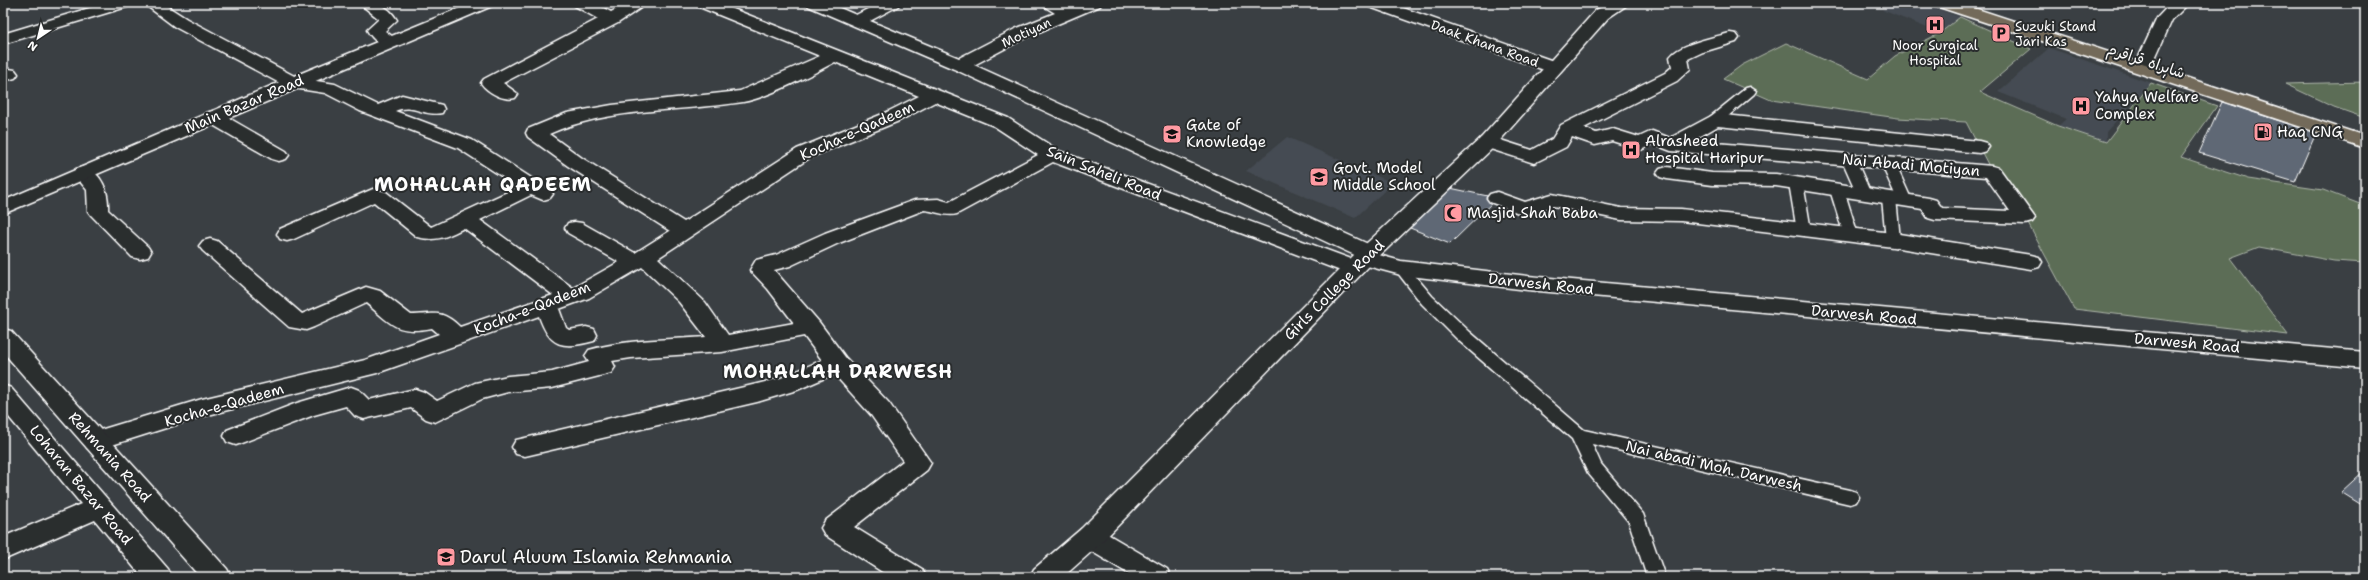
<svg xmlns="http://www.w3.org/2000/svg" width="2368" height="580" font-family="'Shantell Sans','Playpen Sans Arabic',sans-serif">
  <style>
    .built { fill: #454b52 }
    .green { fill: #5c6d56; stroke: #aeb6aa }
    .building { fill: #5e6875; stroke: #fff }
    .lines { fill: none; stroke-linecap: round; stroke-linejoin: round }
    .service-casing { stroke: #fff; stroke-width: 3 }
    .minor-casing { stroke: #fff; stroke-width: 3 }
    .tertiary-casing { stroke: #fff; stroke-width: 3 }
    .secondary-casing { stroke: #fff; stroke-width: 3 }
    .trunk-casing { stroke: #fff; stroke-width: 3 }
    .service { fill: #2a2d2e; fill-rule: evenodd }
    .minor { fill: #2a2d2e; fill-rule: evenodd }
    .tertiary { fill: #2a2d2e; fill-rule: evenodd }
    .secondary { fill: #2a2d2e; fill-rule: evenodd }
    .trunk { fill: #736b5a; fill-rule: evenodd }
    .labels { text-anchor: middle; stroke-width: 4; stroke-linejoin: round; paint-order: stroke }
    .far-poi-label { font-size: 13px; fill: #fff; stroke: #2a2d2e; text-anchor: start }
    .far-street-label { font-size: 13px; fill: #fff; stroke: #2a2d2e }
    .street-label { font-size: 15px; fill: #fff; stroke: #2a2d2e }
    .poi-label { font-size: 15px; fill: #fff; stroke: #2a2d2e; text-anchor: start }
    .near-poi-label { font-size: 18px; fill: #fff; stroke: #2a2d2e; text-anchor: start }
    .district-label { font-size: 19px; font-weight: bold; letter-spacing: 1px; fill: #fff; stroke: #2a2d2e }
  </style>
  <rect width="100%" height="100%" fill="#3a3f43"/>
  <filter id="ink" filterUnits="userSpaceOnUse"><feTurbulence type="fractalNoise" baseFrequency=".025" numOctaves="2"/><feDisplacementMap in="SourceGraphic" scale="8" xChannelSelector="R" yChannelSelector="G"/><feConvolveMatrix kernelMatrix="1 2 1 2 8 2 1 2 1" color-interpolation-filters="sRGB"/></filter>
  <g filter="url(#ink)">
    <path class="built" d="M1895,3H1920L1960,17L1940,33L1882,10Z
      M2049,48L2151,83L2106,132V143L2058,126L2066,119L1998,92Z
      M1287,137L1393,183L1355,218L1246,171Z"/>
    <path class="green" d="M1960,17L2031,49L1980,92L2058,126L2106,142L2151,83L2217,106L2181,157L2248,179L2323,190L2365,206V263L2334,261L2259,247L2230,258L2288,335L2074,309L2025,218L1992,172L1966,122L1898,118L1771,100L1723,79L1742,65L1786,43L1868,79L1895,56L1940,33Z
      M2365,82V118L2334,107L2285,84Z"/>
    <path class="building" d="M2222,102L2316,133L2295,182L2199,153Z
      M1450,188L1497,198L1450,244L1410,228Z
      M2365,470V507L2341,492Z"/>
    <g class="lines">
      <g class="service-casing">
        <path id="service" d="M1750,87L1756,91L1754,94L1720,123H1710L1709,120L1710,117L1746,88Z
          M1849,156L1856,160L1871,194L1869,197L1864,198L1857,194L1842,160Z
          M1888,159L1895,163L1912,201L1910,204H1900L1898,201L1881,163Z
          M1796,179L1803,183L1811,231L1804,235L1797,231L1789,183Z
          M1837,186L1844,190L1858,235L1856,238H1846L1844,235L1830,190Z
          M1889,194L1896,198L1900,240L1893,245L1886,240L1882,198Z
          M1401,263L1406,265L1432,296L1470,332L1584,430L1850,490L1856,492L1859,497L1856,502L1850,504L1592,444L1601,464L1643,514L1665,577H1647L1629,522L1588,473L1572,439L1458,340L1422,304L1394,268Z"/>
      </g>
      <g class="minor-casing">
        <path id="minor" d="M106,3H132L130,6L3,44V34Z
          M143,3H162L187,19L298,78L335,84L378,105L402,95L442,105L444,109L442,113C424,117 413,103 395,111L472,140L550,190L553,194L550,198L543,200L531,195L480,220L573,288L619,262L568,233L565,228L568,223L575,222L582,223L635,253L670,231L568,166L528,137L526,133L528,129L567,113L612,105L740,91L820,56L697,6L695,3H718L1008,118L1059,151L1362,263L1365,268L1362,273L1354,275L1346,273L1053,162L957,214C946,217 936,211 924,210L839,243L790,266L774,270L819,322L845,357L889,403L931,463L927,470L854,527L922,569L926,577H890L825,535L821,528L825,521L903,461L871,415L834,374L797,390L757,402L525,456L516,454L512,447L516,440L525,438L757,384L781,378L822,360L804,336L722,352L631,358L612,361L615,367L611,373L552,388L508,392L482,399L435,422L426,419L411,408L364,419L355,416L346,406L314,415L236,445L227,442L224,436L227,430L297,403L351,387L359,390L369,400L415,389L424,392L437,401L475,383L508,376L552,372L589,362L585,356L589,350C627,339 667,340 706,337L679,302L642,267L589,298L559,309L566,328L569,330L586,327L594,329L597,335L594,341C563,349 550,348 539,316L377,373L204,416L96,450L87,448L84,441L87,434L202,399L365,360L439,334L432,328C396,335 392,324 366,303L314,327L306,330L289,327L203,251L199,246L203,241L210,239L217,241L302,314L366,287L380,291L411,315C434,315 440,308 460,327L553,295L464,228C446,237 437,242 417,237L374,202L294,239L287,241L280,239L277,234L280,229L373,189L386,192L431,227L518,187L458,148L360,111L325,93L287,87L175,27ZM835,62L919,96L885,113L797,149L684,222L582,158L549,134C609,107 679,112 743,102C767,98 813,74 835,62ZM935,102L994,126L1038,155L949,202L938,199L915,200L825,233L776,255L756,260L750,270L768,289L794,323L728,335L705,302L658,258L811,157L899,121Z
          M359,3C377,3 387,4 397,20L385,31L400,42L397,46C385,49 373,41 367,30L379,19Z
          M573,3H594L611,12L628,3H648L618,23L503,83L518,94L515,98C504,101 488,93 481,83L484,79L598,19L575,6Z
          M806,3H828L856,15L879,3H900L898,6L870,21L959,58L1015,29L1055,13L1039,3H1060L1069,7L1080,3H1102L1100,6L1027,37L974,65L1377,248L1380,253L1377,258L1369,260L1361,258L954,69L808,6Z
          M1365,3H1389L1559,63L1562,67L1559,71H1547L1367,6Z
          M2171,3H2189L2172,20L2152,65H2140L2137,61L2157,18Z
          M1730,33L1736,34L1739,38L1736,42L1703,52L1688,59L1690,69L1677,81L1584,128L1596,133L1613,129L1639,137L1652,131L1670,138L1715,114L1979,141L1986,143L1989,147L1986,151L1979,153L1718,126L1692,141L1992,166L1999,168L2035,218L2032,222L2025,224L1935,220L1928,218L1922,209L1776,186L1712,185L1667,179L1660,177L1657,173L1660,169L1667,167L1712,173L1776,174L1929,198L1936,200L1942,208L2010,211L1986,177L1671,151L1653,144L1641,150L1612,141L1595,145L1572,137L1566,147L1534,163L1481,146L1478,142L1481,138L1488,136L1532,150L1552,139L1561,125L1665,73L1672,67L1670,57C1679,44 1715,37 1730,33Z
          M9,69L15,70L18,74L15,78L3,81V70Z
          M213,111L220,113L286,151L289,155L286,159L279,161L272,159L206,121L204,117L206,113Z
          M83,167C102,172 109,192 108,210L148,247L151,252L148,257L140,259L132,257L91,215L88,211L87,190L73,173L76,169Z
          M1497,192L1525,202L1552,194L1621,208L1681,209L1893,233L2031,255L2039,257L2042,262L2039,267L2031,269L1893,247L1681,221L1621,220L1553,206L1524,215L1490,202L1487,198L1490,194Z
          M3,385L11,388L168,569L172,577H142L95,520L3,560V537L81,504L3,410Z
          M1090,526L1099,529L1167,569L1171,577H1134L1081,545L1077,537L1081,529Z"/>
      </g>
      <g class="tertiary-casing">
        <path id="tertiary" d="M1364,251L1401,261L1528,276L2365,352V368L1528,290L1401,275L1356,263L1353,258L1356,253Z
          M3,329L11,331L227,569L231,577H200L3,352Z"/>
      </g>
      <g class="secondary-casing">
        <path id="secondary" d="M472,3H494L492,6L3,214V201L287,79Z
          M1610,3H1630L1608,18L1495,146L1372,263L1099,545L1063,577H1030L1034,569L1081,529L1356,253L1481,138L1596,10Z"/>
      </g>
      <g class="trunk-casing">
        <path id="trunk" d="M1934,3H1959L2365,136V148L1936,6Z"/>
      </g>
      <use href="#service" class="service"/>
      <use href="#minor" class="minor"/>
      <use href="#tertiary" class="tertiary"/>
      <use href="#secondary" class="secondary"/>
      <use href="#trunk" class="trunk"/>
    </g>
  </g>
  <defs>
    <g id="hospital-square" transform="scale(1)"><rect x="-9" y="-9" width="18" height="18" rx="4" fill="#ff9aa2" stroke="#2a2d2e"/><path d="M-5-5h3v3.5h4V-5h3V5h-3V1.5h-4V5h-3Z" fill="#111"/></g>
    <g id="parking-square" transform="scale(1)"><rect x="-9" y="-9" width="18" height="18" rx="4" fill="#ff9aa2" stroke="#2a2d2e"/><path d="M-3.5-5.5H1a3.5 3.5 0 0 1 0 7H-1V5.5H-3.5ZM-1-3.4V-.6H.8a1.4 1.4 0 0 0 0-2.8Z" fill="#111"/></g>
    <g id="fuel-square" transform="scale(1)"><rect x="-9" y="-9" width="18" height="18" rx="4" fill="#ff9aa2" stroke="#2a2d2e"/><path d="M-5.5-6h7V0h2V4h1.3V-2.5L3-4.5l.8-.8L6-3V5H2.5V1h-1V6h-7ZM-4.2-4.7v3.2H.2V-4.7Z" fill="#111"/></g>
    <g id="school-square" transform="scale(1)"><rect x="-9" y="-9" width="18" height="18" rx="4" fill="#ff9aa2" stroke="#2a2d2e"/><path d="M0-5L7-2L0 1L-7-2ZM-4 1L0 2.5L4 1V4Q0 6-4 4Z" fill="#111"/></g>
    <g id="mosque-square" transform="scale(1)"><rect x="-9" y="-9" width="18" height="18" rx="4" fill="#ff9aa2" stroke="#2a2d2e"/><path d="M3.5-4.9A6 6 0 1 0 3.5 4.9A5 5 0 1 1 3.5-4.9Z" fill="#111"/></g>
  </defs>
  <g fill-rule="evenodd">
    <use href="#hospital-square" x="1935" y="25"/>
    <use href="#parking-square" x="2001" y="33"/>
    <use href="#hospital-square" x="2081" y="106"/>
    <use href="#fuel-square" x="2263" y="132"/>
    <use href="#school-square" x="1172" y="134"/>
    <use href="#hospital-square" x="1631" y="150"/>
    <use href="#school-square" x="1319" y="177"/>
    <use href="#mosque-square" x="1453" y="213"/>
    <use href="#school-square" x="446" y="557"/>
  </g>
  <g class="labels">
    <g class="far-poi-label">
      <text x="2015" y="31">Suzuki Stand<tspan x="2015" dy="15">Jari Kas</tspan></text>
      <text x="1935" y="50" text-anchor="middle">Noor Surgical<tspan x="1935" dy="15">Hospital</tspan></text>
    </g>
    <g class="far-street-label">
      <text transform="translate(1026 32) rotate(-25)" y="5">Motiyan</text>
      <text transform="translate(1485 43) rotate(20)" y="5">Daak Khana Road</text>
    </g>
    <g class="street-label">
      <text transform="translate(2146 61) rotate(18)" y="5">شاہراہ قراقرم</text>
      <text transform="translate(244 104) rotate(-23)" y="5">Main Bazar Road</text>
      <text transform="translate(857 131) rotate(-24)" y="5">Kocha-e-Qadeem</text>
      <text transform="translate(1911 165) rotate(5)" y="5">Nai Abadi Motiyan</text>
      <text transform="translate(1104 173) rotate(22)" y="5">Sain Saheli Road</text>
      <text transform="translate(1541 284) rotate(6)" y="5">Darwesh Road</text>
      <text transform="translate(1334 290) rotate(-45)" y="5">Girls College Road</text>
      <text transform="translate(532 308) rotate(-21)" y="5">Kocha-e-Qadeem</text>
      <text transform="translate(1864 315) rotate(5)" y="5">Darwesh Road</text>
      <text transform="translate(2187 343) rotate(5)" y="5">Darwesh Road</text>
      <text transform="translate(224 405) rotate(-16)" y="5">Kocha-e-Qadeem</text>
      <text transform="translate(110 457) rotate(48)" y="5">Rehmania Road</text>
      <text transform="translate(1714 466) rotate(13)" y="5">Nai abadi Moh. Darwesh</text>
      <text transform="translate(81 485) rotate(50)" y="5">Loharan Bazar Road</text>
    </g>
    <g class="poi-label">
      <text x="2095" y="102">Yahya Welfare<tspan x="2095" dy="17">Complex</tspan></text>
      <text x="1186" y="130">Gate of<tspan x="1186" dy="17">Knowledge</tspan></text>
      <text x="2277" y="137">Haq CNG</text>
      <text x="1645" y="146">Alrasheed<tspan x="1645" dy="17">Hospital Haripur</tspan></text>
      <text x="1333" y="173">Govt. Model<tspan x="1333" dy="17">Middle School</tspan></text>
      <text x="1467" y="218">Masjid Shah Baba</text>
    </g>
    <g class="near-poi-label">
      <text x="460" y="563">Darul Aluum Islamia Rehmania</text>
    </g>
    <g class="district-label">
      <text x="483" y="191">MOHALLAH QADEEM</text>
      <text x="838" y="378">MOHALLAH DARWESH</text>
    </g>
  </g>
  <rect width="2368" height="580" fill="none" stroke="#2a2d2e" stroke-width="16"/>
  <rect x="8" y="8" width="2352" height="564" fill="none" stroke="#fff" stroke-width="1.5" filter="url(#ink)"/>
  <g transform="translate(38 38) rotate(215)" stroke="#2a2d2e" stroke-width="3" paint-order="stroke">
  <path d="M0-3L7 15L0 10L-7 15Z" fill="#ffffff"/>
  <text y="-6" font-size="11" font-weight="bold" text-anchor="middle" fill="#ffffff">N</text>
  </g>
</svg>
